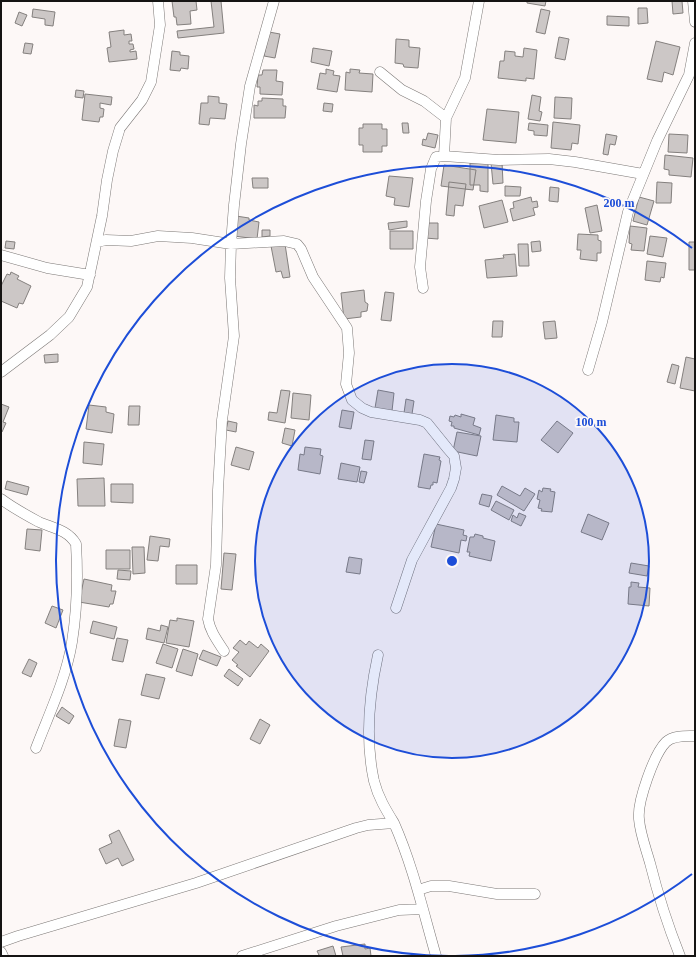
<svg xmlns="http://www.w3.org/2000/svg" width="696" height="957" font-family="Georgia,serif">
  <style>
    .building { fill: #ccc7c6; stroke: #84807e }
    .lines { fill: none; stroke-linecap: round; stroke-linejoin: round }
    .minor-casing { stroke: #7c7876; stroke-width: 11 }
    .minor { stroke: #fff; stroke-width: 10 }
    .ring { fill: none; stroke: #1d4ed8; stroke-width: 2 }
    .centre { fill: #1d4ed8; stroke: #fdf8f7; stroke-width: 2 }
    .ring-label { font-size: 12px; text-anchor: middle; font-weight: bold; fill: #1d4ed8; stroke: #fdf8f7; stroke-width: 3.5; stroke-linejoin: round; paint-order: stroke }
  </style>
  <rect width="100%" height="100%" fill="#fdf8f7"/>
  <path class="building" d="M172,1H196L197,10L190,11L191,24L177,25L176,17H174Z
    M211,1H221L224,33L178,38L177,31L214,27Z
    M527,1H546L545,6L527,3Z
    M672,1H682L683,13L673,14Z
    M638,8H647L648,23L638,24Z
    M33,9L55,12L53,26L45,25V19L32,17Z
    M541,9L550,11L545,34L536,32Z
    M19,12L27,15L22,26L15,23Z
    M607,16L629,17V26L607,25Z
    M124,30V35L131,34L132,41H129V44H133L134,49L130,50V52L136,51L137,59L109,62L107,48L111,47L109,32Z
    M269,32L280,34L275,58L264,56Z
    M559,37L569,39L565,60L555,58Z
    M396,39L409,40V47L420,48L418,68L404,67L403,64L395,63Z
    M656,41L680,47L673,75L664,72L662,82L647,79Z
    M25,43L33,44L31,54L23,53Z
    M313,48L332,51L329,66L311,62Z
    M524,48L537,50L534,79L526,78V81L498,78L500,61H504L505,51L515,52V56L523,57Z
    M172,51L180,52V55L189,56L188,69L181,68L180,71L170,70Z
    M326,69L334,71L333,75L340,76L337,92L317,89L320,73L326,74Z
    M350,69L360,70L359,73L373,74L372,92L345,90L346,72L350,73Z
    M263,70H277L276,81L283,82L282,95L260,94V87H257L258,75H262Z
    M76,90L84,91L83,98L75,97Z
    M85,94L112,97L111,105L100,103V108L104,109L103,117H100L99,122L82,120Z
    M532,95L541,97L539,111L542,112L540,121L528,119Z
    M208,96L219,97V103L227,104L225,119L210,118L209,125L199,124L201,103H208Z
    M555,97L572,98L571,119L554,118Z
    M262,98L283,99V106H286L285,118H254V105L258,106V101H262Z
    M324,103L333,104L332,112L323,111Z
    M487,109L519,112L516,143L483,140Z
    M553,122L580,125L578,144L572,143L571,150L551,148Z
    M402,123H408L409,133H403Z
    M529,123L548,125L547,136L534,135V131L528,130Z
    M363,124H382V129H387V146H382V152H363V145H359V128H363Z
    M428,133L438,135L435,148L422,145L423,139L426,140Z
    M606,134L617,136L615,145L610,144L608,155L603,154Z
    M669,134L688,135L687,153L668,152Z
    M665,155L693,158L691,177L669,175V170L664,169Z
    M502,162L503,183L493,184L491,163Z
    M470,163H488V192L480,191V185H470Z
    M444,165L476,170L473,190L441,186Z
    M389,176L413,178L409,207L394,205L395,198L386,196Z
    M252,178H268V188H253Z
    M449,182L466,184L463,206L455,205L454,216L446,215Z
    M657,182L672,183L671,203H656Z
    M505,186L521,187L520,196H505Z
    M550,187L559,188L558,202L549,201Z
    M531,197L532,202L537,201L538,207L533,208L535,215L513,221L510,209L514,208L513,202Z
    M639,197L654,201L647,225L633,221Z
    M502,200L508,222L484,228L479,206Z
    M597,205L602,231L590,233L585,208Z
    M236,216L249,218V220L259,222L257,239L234,236Z
    M407,221V227L389,230L388,223Z
    M426,223H438V239L425,238Z
    M630,226L647,228L644,251L631,250L632,244L629,243Z
    M262,230H270V236L262,237Z
    M390,231H413V249H390Z
    M578,234L598,235V240L601,241V253H597V261L580,259L581,250H577Z
    M650,236L667,238L663,257L647,254Z
    M6,241L15,242L14,249L5,248Z
    M540,241L541,251L532,252L531,242Z
    M689,242H695V270H689Z
    M285,244L290,277L283,278L281,271L276,272L271,246Z
    M518,244H528L529,266H519Z
    M515,254L517,276L487,278L485,260L504,258L503,255Z
    M647,261L666,263L664,278L661,277L660,282L645,280Z
    M11,272L19,276L17,279L31,286L23,304L19,303L17,308L1,301V286L7,274L10,275Z
    M364,290L365,302L368,304L367,311L361,312V317L344,319L341,293Z
    M385,292L394,293L391,321L381,320Z
    M493,321H503L502,337H492Z
    M555,321L557,338L545,339L543,322Z
    M58,354V362L45,363L44,355Z
    M686,357L695,359V391L680,388Z
    M672,364L679,366L675,384L667,382Z
    M281,390L290,391L285,423L268,420L269,412L277,413Z
    M378,390L394,393L392,411L375,408Z
    M293,393L311,395L309,420L291,418Z
    M406,399L414,401L412,414L404,413Z
    M1,404L9,407L3,422L6,423L2,432H1Z
    M89,405L106,407V412L114,414L112,433L86,429Z
    M129,406H140L139,425H128Z
    M342,410L354,412L351,429L339,427Z
    M461,414L475,418L473,425L481,428L479,435L454,428V426H451L452,422L449,421L450,416L454,417L455,415L461,417Z
    M496,415L514,418V422H519L517,442L493,440Z
    M228,421L237,423L236,432L226,430Z
    M557,421L573,433L558,453L541,440Z
    M285,428L295,430L292,446L282,443Z
    M457,432L481,436L477,456L453,451Z
    M365,440L374,441L371,460L362,459Z
    M84,442L104,444L102,465L83,463Z
    M236,447L254,452L249,470L231,465Z
    M305,447L321,449L320,455L323,456L320,474L298,470L300,454L304,455Z
    M424,454L440,457L439,460L441,461L437,483L433,482V485H431L430,489L418,487Z
    M341,463L360,467L357,482L338,479Z
    M361,471L367,472L364,483L359,482Z
    M104,478L105,506H78L77,479Z
    M7,481L29,487L27,495L5,489Z
    M111,484H133V503L111,502Z
    M502,486L520,496L525,488L535,494L524,511L497,495Z
    M543,488L551,489L550,491L555,492L552,512L541,511L542,509L538,508L540,500L537,499L539,490L542,492Z
    M482,494L492,496L489,507L479,504Z
    M496,501L514,510L509,520L491,510Z
    M519,513L526,516L521,526L511,521L513,515L517,518Z
    M588,514L609,523L602,540L581,532Z
    M436,524L464,530L463,535L467,536L466,541L461,540L459,553L431,547Z
    M27,529L42,530L40,551L25,549Z
    M475,534L483,536V538L495,541L491,561L469,556L470,552H467L470,537H474Z
    M150,536L170,539L169,547L160,546L158,561L147,560Z
    M132,547H144L145,573L133,574Z
    M106,550H130V569H106Z
    M224,553L236,554L232,590L221,589Z
    M349,557L362,559L360,574L346,572Z
    M631,563L649,566L647,576L629,573Z
    M176,565H197V584H176Z
    M118,570L131,571L130,580L117,579Z
    M84,579L112,585L111,591H116L113,604H110L109,607L79,602Z
    M631,582L639,583L638,587L650,588L649,606L628,604L629,587H631Z
    M52,606L63,610L56,628L45,623Z
    M177,618L194,621L189,647L166,643L170,620L177,621Z
    M93,621L117,627L114,639L90,633Z
    M161,625L168,627L164,643L146,639L148,628L160,631Z
    M117,638L128,640L123,662L112,660Z
    M240,640L246,645L249,641L258,648L261,644L269,651L250,677L236,666L238,665L232,660L239,652L233,648Z
    M163,644L178,649L172,668L156,663Z
    M183,649L198,654L192,676L176,671Z
    M203,650L221,657L217,666L199,659Z
    M29,659L37,663L31,677L22,673Z
    M229,669L243,679L238,686L224,676Z
    M146,674L165,678L159,699L141,695Z
    M62,707L74,716L69,724L56,716Z
    M119,719L131,721L126,748L114,746Z
    M260,719L270,725L260,744L250,739Z
    M119,830L134,860L122,866L118,858L106,864L99,849L112,843L109,835Z
    M365,944V949L370,948L371,956H343L341,947Z
    M333,946L336,956H316L319,955L317,951Z"/>
  <g class="lines">
    <g class="minor-casing">
      <path id="minor" d="M693,1L695,22
        M380,72L402,90L424,101L446,118
        M444,156L446,118L465,78L479,1
        M97,242L106,240L131,241L158,236L192,238L231,244L284,241L297,244L301,249L313,277L347,328L349,353L346,384L352,400L362,408L371,412L420,420L427,423L448,449L454,456L456,468L454,479L451,488L412,560L396,608
        M1,255L47,268L90,275
        M423,288L420,267L426,201L431,169L436,157L444,156L499,160L549,159L575,162L643,174
        M588,370L602,322L628,212L657,141L689,75L695,43
        M1,372L50,335L69,317L87,287L102,216L107,180L113,151L120,128L142,100L151,82L160,25L158,1
        M1,499C13,508 26,515 39,522C53,528 68,530 76,544C78,576 77,610 72,642C66,679 49,714 36,748
        M224,651C217,640 210,631 208,619L216,565L218,490L222,420L234,336L230,278L231,244L234,205L241,144L250,86L274,1
        M378,655C369,696 365,740 374,781C378,797 386,810 394,823
        M418,890L431,886H449L497,894H535
        M1,942L18,936L196,883L356,828L368,825L394,823C413,866 423,911 436,956
        M1,952L3,956
        M242,956L336,926L399,910L423,909
        M680,956C668,926 658,895 650,863C646,849 640,833 639,819C637,802 654,754 666,742C673,735 686,736 695,736"/>
    </g>
    <use href="#minor" class="minor"/>
  </g>
  <circle cx="452" cy="561" r="197" fill="#1d4ed8" fill-opacity=".12"/>
  <g class="ring">
    <circle cx="452" cy="561" r="197"/>
    <path d="M692 874A395 395 0 0 1 455 956M449 956A395 395 0 1 1 692 248"/>
  </g>
  <circle cx="452" cy="561" r="6" class="centre"/>
  <g class="ring-label">
    <text x="619" y="207">200 m</text>
    <text x="591" y="426">100 m</text>
  </g>
  <rect width="696" height="957" fill="none" stroke="#151413" stroke-width="4"/>
</svg>
